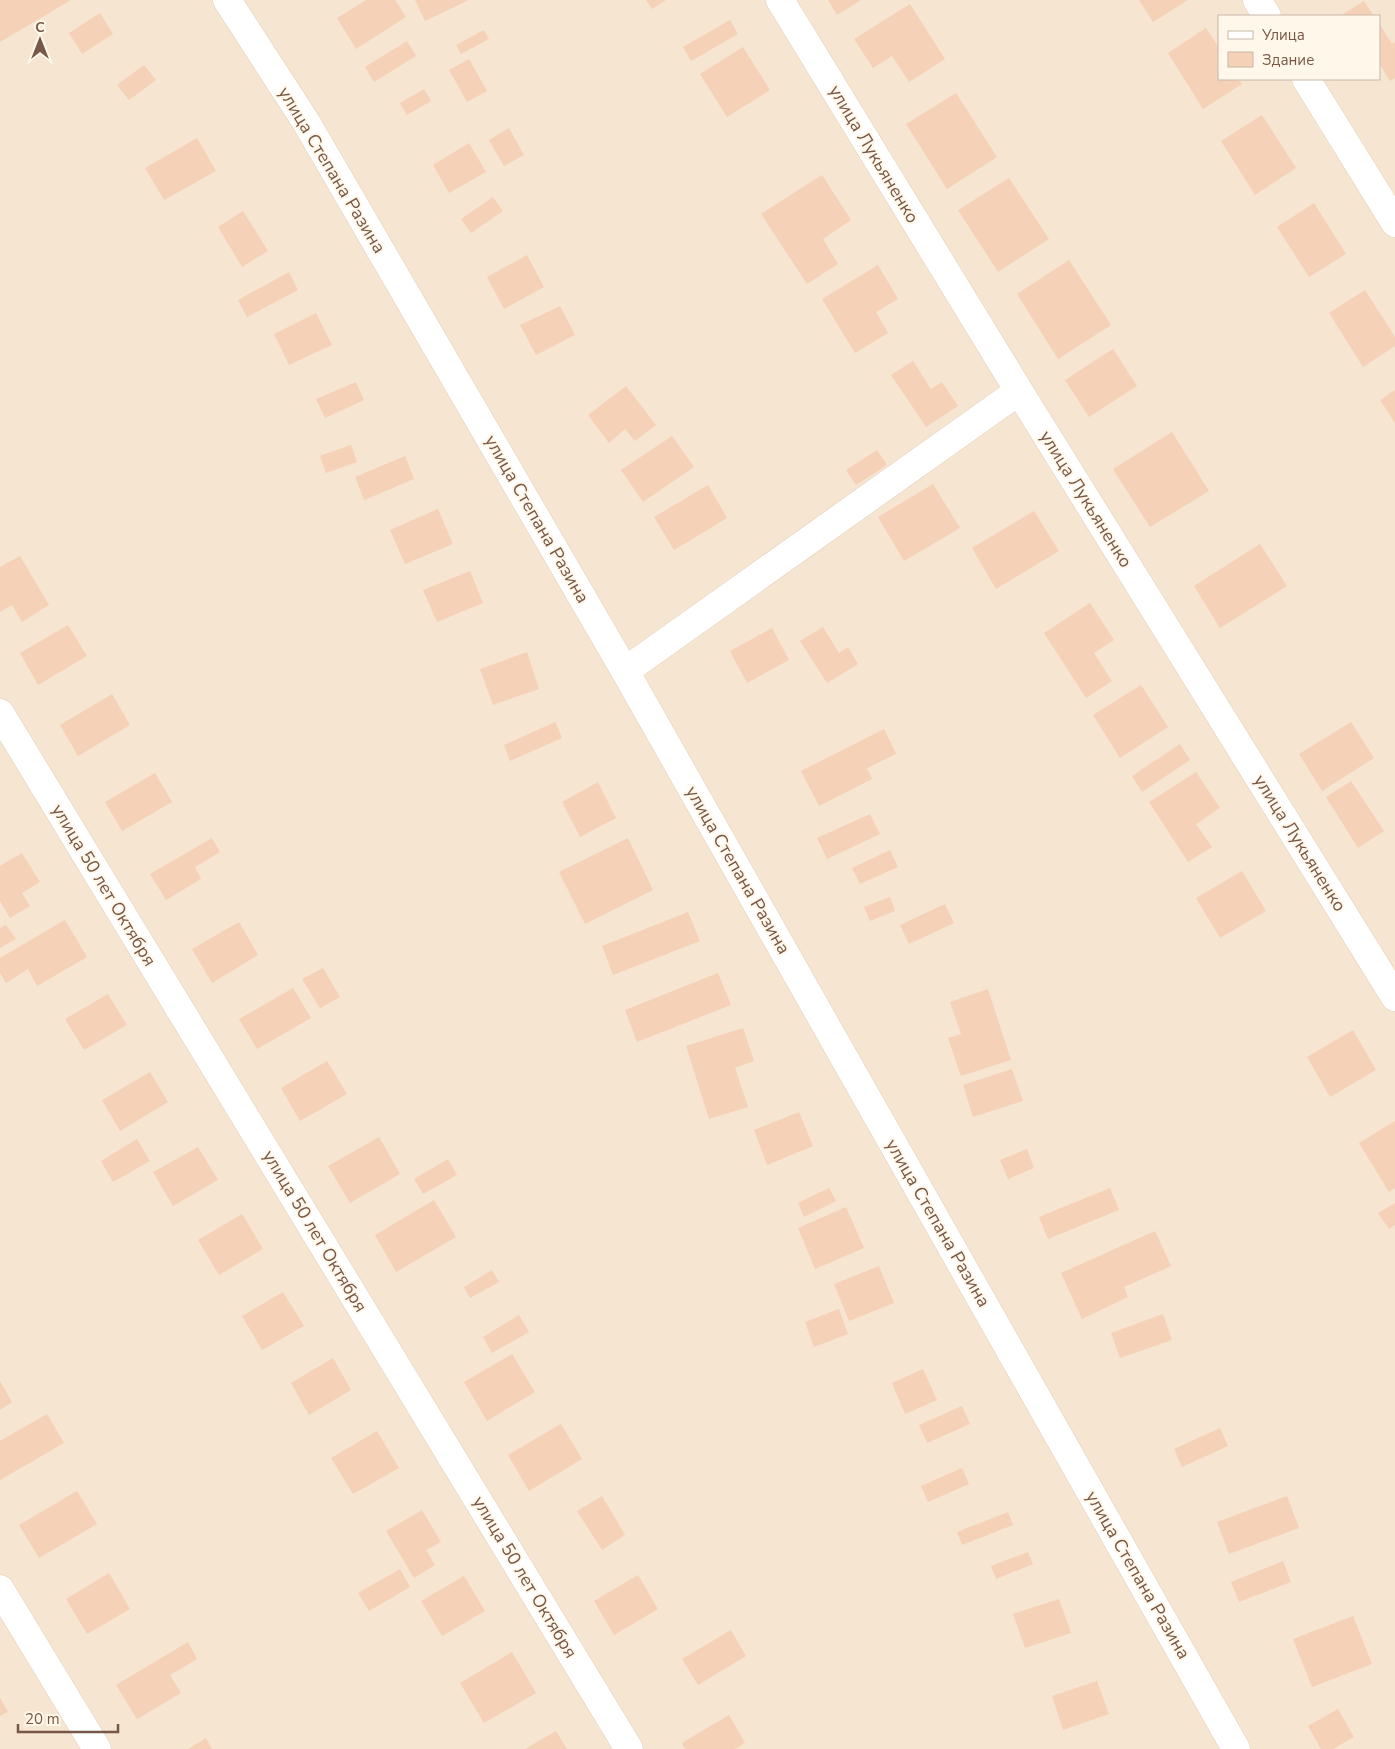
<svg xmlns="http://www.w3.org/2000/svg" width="1395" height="1749" font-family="'Nunito Sans',sans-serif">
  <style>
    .residential { fill: #f6e5d0; fill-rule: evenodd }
    .building { fill: #f5d1b8 }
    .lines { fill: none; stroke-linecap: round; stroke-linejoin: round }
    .street-casing { stroke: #e3cfbd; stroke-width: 29 }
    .street { stroke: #fff; stroke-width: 28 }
    .labels { text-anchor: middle; stroke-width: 4; stroke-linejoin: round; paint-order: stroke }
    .street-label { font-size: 18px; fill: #775847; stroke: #fff7ea }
  </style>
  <rect width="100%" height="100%" fill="#fef3e2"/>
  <path class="residential" d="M0,0H1395V1749H0ZM1219,16H1379V79H1219Z"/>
  <path class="building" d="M0,0H71L0,42Z
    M366,0H395L406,17L356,49L337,18Z
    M415,0H469L425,21Z
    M646,0H666L652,9Z
    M828,0H861L837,15Z
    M1139,0H1188L1153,22Z
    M1364,1L1374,16H1340Z
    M910,4L945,59L909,82L892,56L873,68L854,39Z
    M100,13L113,34L82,54L69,33Z
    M730,20L738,34L691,61L683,47Z
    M1379,23L1392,44L1395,42V78L1390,81L1379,63Z
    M1206,28L1219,48V79H1238L1242,84L1203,109L1168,53Z
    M484,30L489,39L461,54L456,45Z
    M407,41L416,56L374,82L365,67Z
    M743,47L770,90L727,117L700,74Z
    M469,59L487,91L467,102L449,70Z
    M144,65L156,80L129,100L117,85Z
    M424,89L431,101L407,115L400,103Z
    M956,93L997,157L947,189L906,124Z
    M1262,115L1296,168L1255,195L1221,141Z
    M509,128L524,155L504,166L489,140Z
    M197,138L216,171L164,200L145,168Z
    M469,143L486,172L449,193L433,165Z
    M822,175L851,220L823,239L838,264L807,284L761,214Z
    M1009,178L1049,239L998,272L958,210Z
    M493,197L503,211L471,233L461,219Z
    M1314,203L1346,254L1309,277L1277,227Z
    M243,211L268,251L242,267L218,227Z
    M527,255L544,287L504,309L487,277Z
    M1069,260L1111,325L1058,359L1017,294Z
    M878,265L898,299L876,312L888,333L855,353L822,299Z
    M289,272L298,290L247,317L238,300Z
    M1365,290L1395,337V346L1363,367L1329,313Z
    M560,306L575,335L536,355L520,325Z
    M316,313L332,345L289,365L274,334Z
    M1113,349L1137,386L1089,417L1065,380Z
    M913,361L931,389L942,382L958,406L926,427L891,375Z
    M356,382L364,400L325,418L316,399Z
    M626,386L656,425L635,441L625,429L609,443L588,415Z
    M1395,390V423L1380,400Z
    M1172,432L1209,491L1150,527L1113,469Z
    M672,436L694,467L643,502L621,470Z
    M351,445L357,462L326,473L320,456Z
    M877,450L887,465L856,485L846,470Z
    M405,456L414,479L364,500L355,477Z
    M933,484L960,528L904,561L878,517Z
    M708,485L727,518L674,550L654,517Z
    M438,509L453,544L405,564L390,530Z
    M1034,511L1059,551L996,589L972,548Z
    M1260,544L1287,586L1220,628L1194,586Z
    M20,556L49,605L22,622L12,605L0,612V567Z
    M470,571L483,603L437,622L423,590Z
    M1090,603L1114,640L1094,653L1112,681L1086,698L1044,633Z
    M68,625L87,656L38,685L20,653Z
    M823,627L839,653L848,647L858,664L827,683L800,641Z
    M772,628L789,660L747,683L730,651Z
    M527,652L539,689L493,705L480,669Z
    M1141,685L1168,727L1120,758L1093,715Z
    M112,694L130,725L78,756L60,725Z
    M555,722L562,738L510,761L504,745Z
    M1351,722L1374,758L1322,791L1299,754Z
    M884,729L896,754L867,768L872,779L819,806L801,771Z
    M1180,744L1190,760L1142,792L1132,776Z
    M1196,772L1220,808L1196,824L1212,847L1188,862L1149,802Z
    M155,773L172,802L122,831L105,802Z
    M1351,781L1384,831L1358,848L1326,797Z
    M598,782L616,818L580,837L562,802Z
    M870,814L880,834L827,859L817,838Z
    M212,838L220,852L195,867L201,879L166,900L150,874Z
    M628,838L653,890L585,924L559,872Z
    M890,850L898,867L860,884L852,868Z
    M22,853L40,882L22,893L30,906L10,918L0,901V866Z
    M1242,871L1266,911L1220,938L1196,898Z
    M890,897L895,911L870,921L864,907Z
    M945,904L954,923L909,944L900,925Z
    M688,912L700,941L613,975L602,946Z
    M65,920L87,957L37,986L28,969L6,983L0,973V958Z
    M239,922L258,955L212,983L192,949Z
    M6,925L16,939L0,948V928Z
    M323,968L340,997L320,1008L302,979Z
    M718,973L731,1005L637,1042L625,1010Z
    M293,988L311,1018L257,1049L239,1019Z
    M988,989L1011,1060L961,1076L948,1038L961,1034L950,1002Z
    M108,994L127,1025L84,1050L65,1019Z
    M743,1028L754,1061L735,1068L748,1107L709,1119L686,1046Z
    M1353,1030L1376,1070L1330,1097L1307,1057Z
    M327,1061L347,1094L300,1121L281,1088Z
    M1012,1069L1023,1101L973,1117L963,1085Z
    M150,1072L168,1102L120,1131L102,1100Z
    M799,1112L813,1146L767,1165L754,1130Z
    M1395,1121V1188L1389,1192L1359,1143Z
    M379,1137L400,1174L350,1203L328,1166Z
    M137,1139L150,1161L113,1182L101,1161Z
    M198,1147L218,1180L173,1206L153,1172Z
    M1027,1149L1034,1168L1008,1179L1000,1160Z
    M448,1159L457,1175L423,1194L414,1179Z
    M829,1188L836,1201L804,1217L798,1203Z
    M1110,1188L1119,1210L1048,1239L1039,1217Z
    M434,1200L456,1237L396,1272L375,1235Z
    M1395,1203V1225L1389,1229L1378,1213Z
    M846,1207L864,1248L815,1269L798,1228Z
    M242,1214L263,1249L219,1275L198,1240Z
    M1155,1231L1171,1266L1124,1287L1128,1297L1082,1319L1061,1273Z
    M879,1266L894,1303L849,1321L834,1284Z
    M492,1270L499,1282L470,1298L464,1287Z
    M283,1292L304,1326L262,1350L242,1316Z
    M839,1309L848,1334L814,1347L805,1322Z
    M1163,1314L1172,1340L1120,1358L1111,1333Z
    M519,1315L529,1332L492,1353L483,1337Z
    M512,1354L535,1392L487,1421L464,1382Z
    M333,1358L351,1390L309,1415L291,1383Z
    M923,1369L937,1400L905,1414L892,1383Z
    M0,1381L12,1402L0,1410Z
    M962,1406L970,1424L927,1443L919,1425Z
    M47,1414L64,1443L0,1480V1441Z
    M561,1424L582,1459L529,1491L508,1455Z
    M1220,1428L1228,1446L1182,1467L1174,1449Z
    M377,1431L399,1468L353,1494L331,1458Z
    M962,1468L969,1484L928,1502L921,1486Z
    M77,1491L97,1524L39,1558L19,1525Z
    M602,1496L625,1535L602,1550L577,1511Z
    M1287,1496L1299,1528L1229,1554L1217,1522Z
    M422,1510L441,1542L426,1550L435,1565L414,1578L386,1531Z
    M1008,1512L1013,1525L962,1545L957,1532Z
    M1028,1552L1033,1564L996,1579L991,1566Z
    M1283,1561L1291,1582L1239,1602L1231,1582Z
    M400,1569L410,1587L369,1611L358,1593Z
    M109,1573L130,1609L87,1634L66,1599Z
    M638,1575L658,1609L614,1635L594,1601Z
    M464,1576L485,1611L442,1636L421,1601Z
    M1059,1599L1071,1633L1025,1648L1013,1614Z
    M1353,1616L1372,1664L1312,1687L1293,1639Z
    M731,1630L746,1656L698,1685L682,1659Z
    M188,1642L197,1659L170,1675L181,1693L137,1719L116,1685Z
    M512,1652L536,1693L484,1723L460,1683Z
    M1097,1681L1109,1714L1063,1730L1052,1696Z
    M0,1698L8,1712L0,1716Z
    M1338,1709L1354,1737L1333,1749H1321L1308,1726Z
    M729,1715L745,1743L735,1749H685L682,1743Z
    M556,1731L567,1749H525Z
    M206,1738L212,1749H188Z"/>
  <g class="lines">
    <g class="street-casing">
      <path id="street" d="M227,0L306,122L625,671L1236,1749
        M780,0L1019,391L1395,997
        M1257,0L1267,16
        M1306,79L1395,223
        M625,671L1019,391
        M0,713L629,1749
        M0,1589L97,1749"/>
    </g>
    <use href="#street" class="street"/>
  </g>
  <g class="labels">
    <g class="street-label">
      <text transform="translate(874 154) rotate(59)" y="6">улица Лукьяненко</text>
      <text transform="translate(332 170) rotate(59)" y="6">улица Степана Разина</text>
      <text transform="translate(1086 499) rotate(58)" y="6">улица Лукьяненко</text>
      <text transform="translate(537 519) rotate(60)" y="6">улица Степана Разина</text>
      <text transform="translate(1300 843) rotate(58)" y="6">улица Лукьяненко</text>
      <text transform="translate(738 870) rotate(60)" y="6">улица Степана Разина</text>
      <text transform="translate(104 885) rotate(59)" y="6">улица 50 лет Октября</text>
      <text transform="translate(938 1223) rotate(60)" y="6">улица Степана Разина</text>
      <text transform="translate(315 1231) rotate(59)" y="6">улица 50 лет Октября</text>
      <text transform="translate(1138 1575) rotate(60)" y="6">улица Степана Разина</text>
      <text transform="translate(525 1577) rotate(59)" y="6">улица 50 лет Октября</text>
    </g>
  </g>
  <rect x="1218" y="15" width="162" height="65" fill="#fff7ea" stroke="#c9b7a9"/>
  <rect x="1228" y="31" width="25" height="8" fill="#ffffff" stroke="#c9b7a9"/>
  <text x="1262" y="40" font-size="15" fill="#775847">Улица</text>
  <rect x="1228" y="52" width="25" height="15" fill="#f5d1b8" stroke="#c9b7a9"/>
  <text x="1262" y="65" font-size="15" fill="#775847">Здание</text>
  <g transform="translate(40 40)" stroke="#fff7ea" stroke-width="4" paint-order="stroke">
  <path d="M0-4L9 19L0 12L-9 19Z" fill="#775847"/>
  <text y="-8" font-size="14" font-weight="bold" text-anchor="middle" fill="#775847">С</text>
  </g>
  <path d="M18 1724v8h100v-8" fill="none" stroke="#775847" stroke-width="2.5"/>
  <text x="25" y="1724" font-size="15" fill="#775847" stroke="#fff7ea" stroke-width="4" paint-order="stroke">20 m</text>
</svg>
